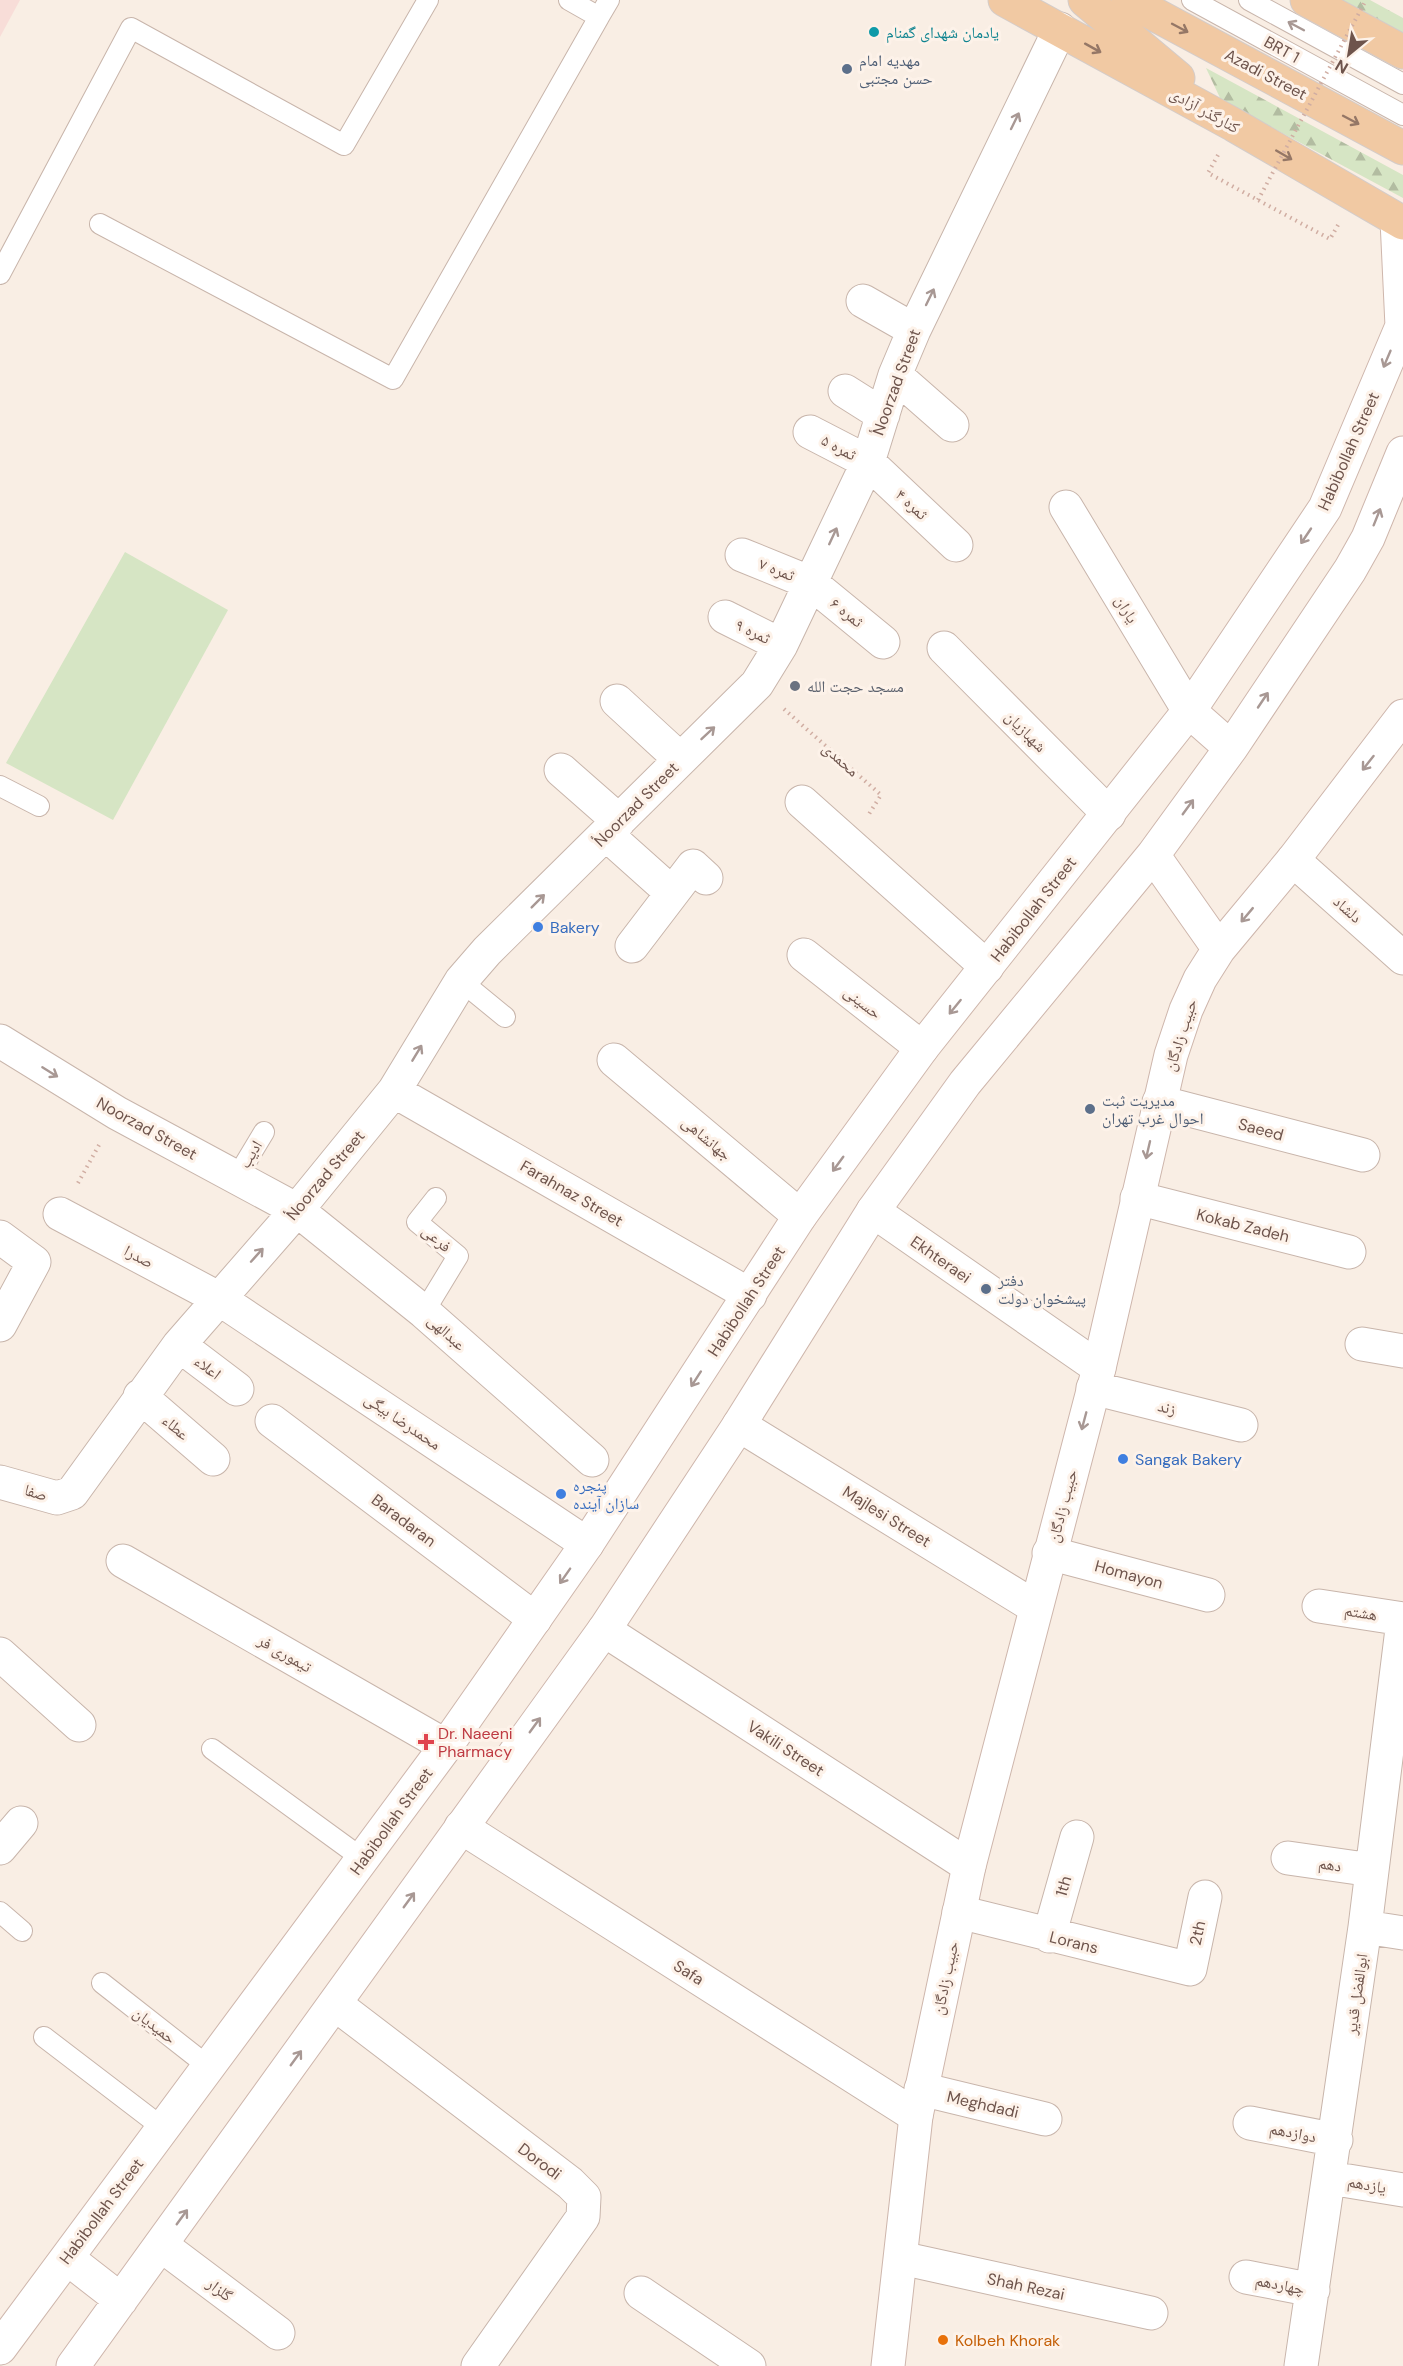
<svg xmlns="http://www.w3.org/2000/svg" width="1403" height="2366" font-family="'DM Sans','Noto Naskh Arabic',sans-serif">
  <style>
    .commercial { fill: #f8ddd8 }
    .forest { fill: url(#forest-firs) }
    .pitch { fill: #d6e5c4 }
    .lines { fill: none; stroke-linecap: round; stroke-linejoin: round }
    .lane-casing { stroke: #c8b5ab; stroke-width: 22 }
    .street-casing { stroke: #c8b5ab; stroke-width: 35 }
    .secondary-casing { stroke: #ceb6ac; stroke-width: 35 }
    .primary-casing { stroke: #d4ccc9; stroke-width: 35 }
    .path { stroke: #d0ada2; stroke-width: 4; stroke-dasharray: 1.5 4.5; stroke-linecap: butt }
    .lane { stroke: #fff; stroke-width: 20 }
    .street { stroke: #fff; stroke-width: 33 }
    .secondary { stroke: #fff; stroke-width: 33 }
    .primary { stroke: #f1c9a3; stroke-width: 33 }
    .path-bridge { stroke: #d0ada2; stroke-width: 4; stroke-dasharray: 1.5 4.5; stroke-linecap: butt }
    .oneway { stroke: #a89894 }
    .oneway2 { stroke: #957766 }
    .culture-dot { fill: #0f9aa8; stroke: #fdf2e9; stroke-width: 2 }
    .service-dot { fill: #5c6f8a; stroke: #fdf2e9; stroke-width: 2 }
    .worship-dot { fill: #6b7280; stroke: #fdf2e9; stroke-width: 2 }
    .shop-dot { fill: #3f7fe0; stroke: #fdf2e9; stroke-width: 2 }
    .health-dot { fill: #e0444e; stroke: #fdf2e9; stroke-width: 2 }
    .food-dot { fill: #e8710a; stroke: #fdf2e9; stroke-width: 2 }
    .labels { text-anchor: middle; stroke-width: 6; stroke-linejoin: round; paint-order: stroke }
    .culture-label { font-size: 16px; fill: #0d838f; stroke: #fdf2e9; text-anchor: start }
    .street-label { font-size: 16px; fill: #6e544c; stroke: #fdf2e9 }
    .service-label { font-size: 16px; fill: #4e5e75; stroke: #fdf2e9; text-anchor: start }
    .worship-label { font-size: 16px; fill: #5b616d; stroke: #fdf2e9; text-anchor: start }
    .shop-label { font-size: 16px; fill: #366cbe; stroke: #fdf2e9; text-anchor: start }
    .health-label { font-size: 16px; fill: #be3a42; stroke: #fdf2e9; text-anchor: start }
    .food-label { font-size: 16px; fill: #c56008; stroke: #fdf2e9; text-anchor: start }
  </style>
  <defs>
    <pattern id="forest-firs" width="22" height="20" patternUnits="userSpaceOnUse" patternTransform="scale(1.5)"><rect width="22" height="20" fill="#d6e5c4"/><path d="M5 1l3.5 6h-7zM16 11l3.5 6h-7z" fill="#b2bca1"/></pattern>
  </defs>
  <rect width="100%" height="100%" fill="#f9eee4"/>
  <path class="commercial" d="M0,0H20L0,37Z"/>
  <path class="forest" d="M1340,0H1370L1403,18V34Z
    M1206,68L1403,175V198L1221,100Z"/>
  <path class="pitch" d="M125,552L228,610L113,820L6,763Z"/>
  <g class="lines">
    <g class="lane-casing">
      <path id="lane" d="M569,0L599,17L609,0
        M1192,0L1403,115
        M1249,0L1403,84
        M100,224L393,379L599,17
        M0,274L131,28L344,145L428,0
        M0,786L39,806
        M461,981L505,1017
        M237,1177L264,1132
        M424,1312L458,1256L417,1222L436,1198
        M212,1749L363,1859
        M0,1912L22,1931
        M102,1983L209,2067
        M44,2037L163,2128"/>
    </g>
    <g class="street-casing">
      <path id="street" d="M863,301L914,330
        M895,375L952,425
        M845,391L883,415
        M810,432L868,462L956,545
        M1066,507L1189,711
        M742,555L811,583L883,642
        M725,617L781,645
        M944,648L1109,814
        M617,701L680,759
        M561,770L619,821
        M802,802L987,967
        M606,834L672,893
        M1293,860L1403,958
        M632,946L693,866L706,878
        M804,955L922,1048
        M0,1041L117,1113L297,1210L424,1312L592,1460
        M614,1060L800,1216
        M394,1091L750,1295
        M1159,1102L1363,1155
        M1137,1198L1349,1252
        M873,1211L1099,1368
        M60,1214L218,1298L587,1544
        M0,1237L34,1262L0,1325
        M1362,1344L1403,1351
        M179,1345L237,1389
        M1093,1388L1241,1425
        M140,1396L213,1459
        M272,1421L535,1619
        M739,1425L1035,1607
        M0,1482L57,1498L72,1493L179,1345L297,1210L394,1091L461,981L487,951L757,684L781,645L868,462L895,375L914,330L1060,29
        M1049,1553L1208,1595
        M123,1561L446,1746
        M1319,1606L1403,1619
        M604,1630L969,1866
        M0,1654L79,1725
        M461,1827L916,2116
        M0,1848L21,1823
        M1288,1858L1372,1870
        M959,1912L1190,1969L1205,1897
        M1365,1927L1403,1933
        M1049,1936L1077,1837
        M335,2004L570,2183L584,2197L583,2217L478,2366
        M921,2089L1045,2119
        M1250,2123L1336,2140
        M1330,2178L1403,2190
        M161,2245L278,2333
        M901,2258L1151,2313
        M1246,2277L1313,2290
        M641,2293L749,2366
        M1301,2366L1365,1927L1403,1621"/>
    </g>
    <g class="secondary-casing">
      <path id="secondary" d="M1189,711L1231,748
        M1153,855L1219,949
        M67,2258L121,2300
        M0,2348L446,1746L587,1544L800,1216L922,1048L1189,711L1325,508L1402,326L1397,220
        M73,2366L604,1630L739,1425L873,1211L965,1083L1153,855L1231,748L1350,570L1368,538L1403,453
        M888,2366L916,2116L969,1866L1099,1368L1171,1055L1186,1010L1200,979L1219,949L1293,860L1403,716"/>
    </g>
    <g class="primary-casing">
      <path id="primary" d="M1005,0L1234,125L1403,223
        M1085,0L1178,78
        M1128,0L1403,148
        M1307,0L1403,52"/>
    </g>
    <path class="path" d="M1218,155L1208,173L1330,239L1338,225
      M784,709L881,795L869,814
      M78,1183L99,1145"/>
    <use href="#lane" class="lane"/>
    <use href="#street" class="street"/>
    <use href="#secondary" class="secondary"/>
    <use href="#primary" class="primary"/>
    <path class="path-bridge" d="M1258,200L1366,0"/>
  </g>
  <defs><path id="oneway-shaft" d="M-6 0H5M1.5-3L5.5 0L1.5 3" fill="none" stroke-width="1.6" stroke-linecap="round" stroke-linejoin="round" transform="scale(1.5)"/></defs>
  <g class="oneway">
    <use href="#oneway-shaft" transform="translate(1296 26) rotate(-152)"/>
    <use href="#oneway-shaft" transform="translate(1015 121) rotate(-64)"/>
    <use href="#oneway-shaft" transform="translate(930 297) rotate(-64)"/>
    <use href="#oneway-shaft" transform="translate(1387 359) rotate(113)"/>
    <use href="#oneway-shaft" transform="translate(1377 517) rotate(-68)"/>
    <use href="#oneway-shaft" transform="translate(833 536) rotate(-65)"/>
    <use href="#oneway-shaft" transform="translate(1306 536) rotate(124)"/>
    <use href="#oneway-shaft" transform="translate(1263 700) rotate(-56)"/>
    <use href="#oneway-shaft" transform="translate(708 733) rotate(-43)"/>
    <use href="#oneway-shaft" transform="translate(1368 763) rotate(128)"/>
    <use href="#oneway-shaft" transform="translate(1188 807) rotate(-54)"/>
    <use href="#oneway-shaft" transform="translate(538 901) rotate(-45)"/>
    <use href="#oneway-shaft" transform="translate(1247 915) rotate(130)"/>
    <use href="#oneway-shaft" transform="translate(955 1007) rotate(129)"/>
    <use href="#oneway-shaft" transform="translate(417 1053) rotate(-59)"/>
    <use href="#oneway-shaft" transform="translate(50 1072) rotate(32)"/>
    <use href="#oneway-shaft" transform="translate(1148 1150) rotate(103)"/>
    <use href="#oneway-shaft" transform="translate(838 1164) rotate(126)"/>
    <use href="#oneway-shaft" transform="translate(257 1255) rotate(-48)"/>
    <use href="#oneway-shaft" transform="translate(696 1379) rotate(123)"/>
    <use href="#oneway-shaft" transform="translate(1084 1421) rotate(105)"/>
    <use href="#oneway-shaft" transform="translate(565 1576) rotate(125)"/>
    <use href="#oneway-shaft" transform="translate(535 1725) rotate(-54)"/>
    <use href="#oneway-shaft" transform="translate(409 1900) rotate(-54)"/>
    <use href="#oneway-shaft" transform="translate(296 2058) rotate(-54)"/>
    <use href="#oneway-shaft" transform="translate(182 2217) rotate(-54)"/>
  </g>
  <g class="oneway2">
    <use href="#oneway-shaft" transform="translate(1180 28) rotate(28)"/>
    <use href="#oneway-shaft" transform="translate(1093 48) rotate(29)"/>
    <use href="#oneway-shaft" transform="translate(1351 120) rotate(28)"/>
    <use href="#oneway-shaft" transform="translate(1284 155) rotate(30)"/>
  </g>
  <circle class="culture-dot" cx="874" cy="32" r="6"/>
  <g class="service-dot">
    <circle cx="847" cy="69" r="6"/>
    <circle cx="1090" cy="1109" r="6"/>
    <circle cx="986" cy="1289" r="6"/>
  </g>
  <circle class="worship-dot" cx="795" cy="686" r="6"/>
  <g class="shop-dot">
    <circle cx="538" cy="927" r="6"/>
    <circle cx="1123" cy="1459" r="6"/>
    <circle cx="561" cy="1494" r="6"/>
  </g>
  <path class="health-dot" d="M423 1733h6v6h6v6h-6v6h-6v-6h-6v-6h6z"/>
  <circle class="food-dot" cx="943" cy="2340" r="6"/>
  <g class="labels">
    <g class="culture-label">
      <text x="886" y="38">یادمان شهدای گمنام</text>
    </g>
    <g class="street-label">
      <text transform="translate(1282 49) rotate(29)" y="6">BRT 1</text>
      <text transform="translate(1266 74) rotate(28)" y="6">Azadi Street</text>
      <text transform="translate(1205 110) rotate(29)" y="6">کنارگذر آزادی</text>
      <text transform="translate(896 382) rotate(-70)" y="6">ٔNoorzad Street</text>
      <text transform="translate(839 447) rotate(28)" y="6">ثمره ۵</text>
      <text transform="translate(1348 451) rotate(-66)" y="6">Habibollah Street</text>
      <text transform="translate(912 504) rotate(43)" y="6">ثمره ۴</text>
      <text transform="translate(777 569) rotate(22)" y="6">ثمره ۷</text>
      <text transform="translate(1127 609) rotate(59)" y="6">یاران</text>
      <text transform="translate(847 612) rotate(39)" y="6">ثمره ۶</text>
      <text transform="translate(753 631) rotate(26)" y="6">ثمره ۹</text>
      <text transform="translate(1026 731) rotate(45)" y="6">شهبازیان</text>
      <text transform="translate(841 759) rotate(42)" y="6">محمدی</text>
      <text transform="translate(636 804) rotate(-45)" y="6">ٔNoorzad Street</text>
      <text transform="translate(1033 909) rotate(-52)" y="6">Habibollah Street</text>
      <text transform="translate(1348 909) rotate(42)" y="6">دلشاد</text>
      <text transform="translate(863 1002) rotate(38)" y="6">حسینی</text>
      <text transform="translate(1180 1035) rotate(-72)" y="6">حبیب زادگان</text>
      <text transform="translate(147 1128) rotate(29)" y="6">Noorzad Street</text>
      <text transform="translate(1261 1129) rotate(15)" y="6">Saeed</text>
      <text transform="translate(707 1138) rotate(40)" y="6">جهانشاهی</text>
      <text transform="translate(250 1154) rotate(-59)" y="6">ادیب</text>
      <text transform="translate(325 1175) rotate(-50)" y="6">ٔNoorzad Street</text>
      <text transform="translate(572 1193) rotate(30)" y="6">Farahnaz Street</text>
      <text transform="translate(1243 1225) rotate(14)" y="6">Kokab Zadeh</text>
      <text transform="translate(437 1238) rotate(40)" y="6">فرعی</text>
      <text transform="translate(139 1256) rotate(28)" y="6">صدرا</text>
      <text transform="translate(941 1259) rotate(35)" y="6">Ekhteraei</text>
      <text transform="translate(746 1301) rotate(-57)" y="6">Habibollah Street</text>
      <text transform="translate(447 1332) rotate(42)" y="6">عبدالهی</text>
      <text transform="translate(208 1367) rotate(37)" y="6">اعلاء</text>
      <text transform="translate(1167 1407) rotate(14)" y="6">زند</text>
      <text transform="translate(403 1421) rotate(34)" y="6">محمدرضا بیگی</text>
      <text transform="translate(176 1427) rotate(41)" y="6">عطاء</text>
      <text transform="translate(36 1492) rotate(16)" y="6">صفا</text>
      <text transform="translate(1062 1506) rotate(-75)" y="6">حبیب زادگان</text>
      <text transform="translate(887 1516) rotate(32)" y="6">Majlesi Street</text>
      <text transform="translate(404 1520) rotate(37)" y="6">Baradaran</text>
      <text transform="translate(1129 1574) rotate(15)" y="6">Homayon</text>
      <text transform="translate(1361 1612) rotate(9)" y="6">هشتم</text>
      <text transform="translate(285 1653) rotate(30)" y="6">تیموری فر</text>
      <text transform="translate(786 1748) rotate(33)" y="6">Vakili Street</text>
      <text transform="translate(391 1821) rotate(-54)" y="6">Habibollah Street</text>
      <text transform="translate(1330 1864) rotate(8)" y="6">دهم</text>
      <text transform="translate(1063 1886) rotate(-74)" y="6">1th</text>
      <text transform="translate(1197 1933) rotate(-78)" y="6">2th</text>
      <text transform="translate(1074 1942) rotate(14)" y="6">Lorans</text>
      <text transform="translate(689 1972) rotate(32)" y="6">Safa</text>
      <text transform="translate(945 1978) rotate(-78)" y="6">حبیب زادگان</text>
      <text transform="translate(1356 1994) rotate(-82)" y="6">ابوالفضل قدیر</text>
      <text transform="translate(155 2025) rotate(38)" y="6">حمیدیان</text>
      <text transform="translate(983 2104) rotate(13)" y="6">Meghdadi</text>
      <text transform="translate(1293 2132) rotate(11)" y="6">دوازدهم</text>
      <text transform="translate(540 2161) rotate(37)" y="6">Dorodi</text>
      <text transform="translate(1367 2184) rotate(10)" y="6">یازدهم</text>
      <text transform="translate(101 2211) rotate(-53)" y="6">Habibollah Street</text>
      <text transform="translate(1280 2284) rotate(11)" y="6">چهاردهم</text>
      <text transform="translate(1026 2286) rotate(12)" y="6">Shah Rezai</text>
      <text transform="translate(220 2289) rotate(37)" y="6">گلزار</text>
    </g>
    <g class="service-label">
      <text x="859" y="66">مهدیه امام<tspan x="859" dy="18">حسن مجتبی</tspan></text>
      <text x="1102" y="1106">مدیریت ثبت<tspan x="1102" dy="18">احوال غرب تهران</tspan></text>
      <text x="998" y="1286">دفتر<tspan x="998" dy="18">پیشخوان دولت</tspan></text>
    </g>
    <g class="worship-label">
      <text x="807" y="692">مسجد حجت الله</text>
    </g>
    <g class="shop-label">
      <text x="550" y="933">Bakery</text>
      <text x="1135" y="1465">Sangak Bakery</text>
      <text x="573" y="1491">پنجره<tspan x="573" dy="18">سازان آینده</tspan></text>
    </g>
    <g class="health-label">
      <text x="438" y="1739">Dr. Naeeni<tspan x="438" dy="18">Pharmacy</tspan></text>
    </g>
    <g class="food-label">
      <text x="955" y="2346">Kolbeh Khorak</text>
    </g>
  </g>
  <g transform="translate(1349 54) rotate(210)" stroke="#fdf2e9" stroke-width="4.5" paint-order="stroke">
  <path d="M0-4.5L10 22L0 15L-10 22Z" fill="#6e544c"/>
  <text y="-9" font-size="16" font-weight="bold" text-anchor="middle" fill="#6e544c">N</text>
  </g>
</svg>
